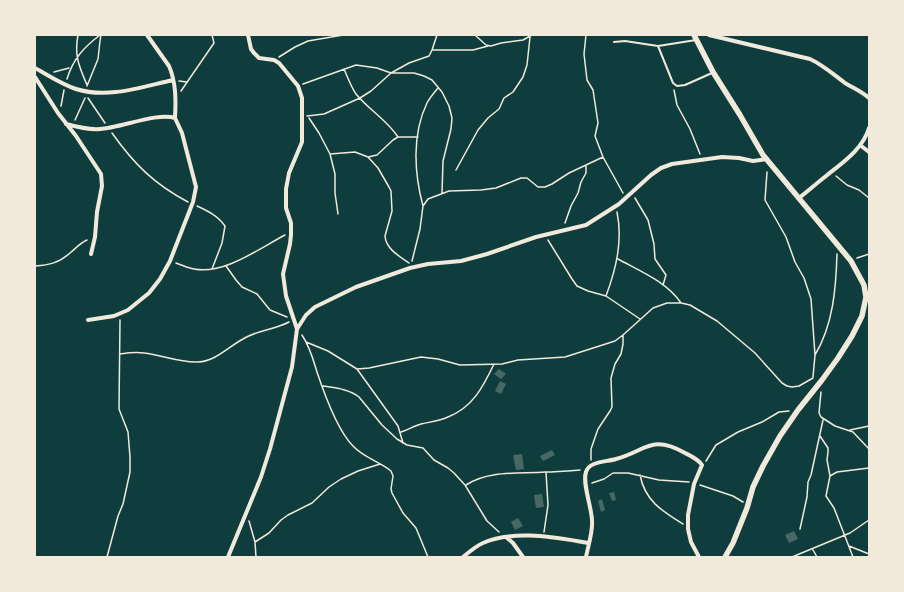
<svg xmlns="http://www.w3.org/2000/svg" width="904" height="592" font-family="Inter,sans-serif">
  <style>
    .building { fill: #486865 }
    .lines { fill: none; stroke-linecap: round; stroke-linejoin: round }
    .path { stroke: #f1e9da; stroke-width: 1.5 }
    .service { stroke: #f1e9da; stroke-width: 2 }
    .minor { stroke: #f1e9da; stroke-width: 4 }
    .tertiary { stroke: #f1e9da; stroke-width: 5.5 }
  </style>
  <rect width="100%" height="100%" fill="#0f3d3e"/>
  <path class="building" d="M499,369L506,374L501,379L494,374Z
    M500,381L506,384L501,394L495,391Z
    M552,450L555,455L543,461L540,456Z
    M522,454L524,469L516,470L513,455Z
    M614,492L616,500L612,501L609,493Z
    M542,494L544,507L536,508L534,495Z
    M602,499L605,510L601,512L598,501Z
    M518,518L523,526L515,530L511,522Z
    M794,531L798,539L789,543L785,535Z"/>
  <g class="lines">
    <path class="path" d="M78,35C74,56 79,66 87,85
      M475,35L486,45L491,46L501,43L523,40L532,35
      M586,35L584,54L587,80L593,90L598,123L595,136L603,157L623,193
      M432,50H473L488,46
      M279,57L295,47L308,41L343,35
      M344,69C348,78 351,87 356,94C369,110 387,120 398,137
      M54,72L69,68
      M67,79C73,59 84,47 100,35
      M179,81L187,82
      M303,84L356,65L377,68L391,73H414L424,76L432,80L442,92L449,106L452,118L451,129L443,161L442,193
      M87,86L98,59L100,41L101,35
      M674,90L677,105L690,129L700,154
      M181,91L214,43L212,35
      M88,98L105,123
      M61,106L64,90
      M307,116L324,114L360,98L371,91L391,73L409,63L429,56L432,50L437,35
      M309,118L319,133L330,154L335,174V193L338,214
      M75,120L85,98
      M112,133C134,164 154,184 188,202
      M330,154L355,152L368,157L377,155L393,140L398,137H418
      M368,157L378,168L389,187L391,191L392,211L385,236C386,249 399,256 409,263
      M456,170L478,130L488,118L499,109L504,98L513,92L523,77L527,65L530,37
      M767,172L765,200L786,237L795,262L804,278L811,299L815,355L813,377
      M836,176L847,185L859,190L869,198
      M635,198L648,220L654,244L655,259L666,275L663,285
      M197,206C208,211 218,216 225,226L222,243L212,269
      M423,206C414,173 412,134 427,103C430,97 434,93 438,88
      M565,223L571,206L578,193L581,182L586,173V166
      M548,240L572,279L577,286L588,291L606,296L640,319
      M857,258L869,254
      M618,259C640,271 667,282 681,303
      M412,261L420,229L423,206L428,199L449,191L481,190L496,188L521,178H527L538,187H545L552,184L569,173L603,157
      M176,263C182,265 188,268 194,269C224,275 260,248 285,235
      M35,266C49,265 59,263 70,253C75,249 80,243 87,240
      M226,266L236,280L242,287L257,294L270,310L287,317
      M606,296C616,269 623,241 617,212
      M302,335C310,347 313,359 317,372C324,393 338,431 353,446C364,458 379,461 391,471L393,476L391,489L392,493L403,513L416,528L428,557
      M306,342L328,351L357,369L369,368L421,357L438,359L460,365L502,364L518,360L565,357L615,341L623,335L653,308L667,303H681L690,305L717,321L755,353L782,383L787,386L792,387L799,386L813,378
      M120,354C127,353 136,352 144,353C162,355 180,363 198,362C216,361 228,347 243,339C257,330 274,330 289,322
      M815,355C833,325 836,289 837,254
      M357,369L398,426L403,443
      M323,386C335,388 349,389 359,397L382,425L397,439L407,445L423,448L434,460L448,468L454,473L465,485L487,521L499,532
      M821,392L819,413L821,417L835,426L853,432L869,449
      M850,430L869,426
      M401,432C407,430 414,426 421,424C430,422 439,421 448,417C473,407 483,387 494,364
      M820,436L828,448V452L827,460L830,476L826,496L834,508L853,557
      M591,460V449L598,429L610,411L612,407L611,378L615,364L621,354L623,344V335
      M706,461L716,445L738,432L762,422L779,412L789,411
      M640,475C645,501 662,511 683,524
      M830,476L837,472L869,468
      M592,483L604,479L613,473H628L659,480L689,482
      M466,485C489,470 519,474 545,472C557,472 568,471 580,470
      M700,485L733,496L743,502
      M249,521L255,542L256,557
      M800,529L807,497L808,482L811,475L823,420
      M544,532L548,505L546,472
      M255,542L269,533L281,520L288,515L312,503L329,487L341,479L358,471L380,464
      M849,546L869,554
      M813,550L817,557
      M107,557L118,516L123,504L130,472V457L128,432L119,409L120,320
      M792,557L850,533L869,520"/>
    <path class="service" d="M614,42L625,41L658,46L696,40
      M658,46L673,83L677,86L685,85L712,73"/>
    <path class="minor" d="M147,35L169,66C176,82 176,100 175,118
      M248,35L251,49L254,53L259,58L274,60L279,63L298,86L302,98V142L289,173L286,189V208L291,223V235L290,244L283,274L286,296L297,329
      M709,35L810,59C823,65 833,74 845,83C853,88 861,91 869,98
      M35,68C48,75 61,84 76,89C108,99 141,87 173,80
      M35,77L58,113L76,136L101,174L102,186L97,212L95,237L91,254
      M66,124C77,127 89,130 100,129C120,128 158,112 175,118L182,133L196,187L193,202L170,261L160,279L149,293L128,310L114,316L88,320
      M860,145L869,152
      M799,198C808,191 817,183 826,176C842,163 863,149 869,128
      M506,537L513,543L523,557
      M228,557L261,477L270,449L292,367L297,329L306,315L315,307L356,287L410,268L428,264L461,261L487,254L536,237L586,225L619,204L651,175L661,168L672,164L722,157L739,158L753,161L767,159
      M463,557C469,552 476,546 483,543C514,529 557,538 589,543
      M586,557C588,546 593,532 592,521C592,508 582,483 586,472C589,461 607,462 616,459C646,451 651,434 685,453C691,456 698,459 702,465L694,484L688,515V529L691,542L699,557"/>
    <path class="tertiary" d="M694,35L713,72L740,115L763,155L851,261L864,285L866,297L862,316L852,336L838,358L822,380L798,410L780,436L763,466L753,487L747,508L733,543L725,557"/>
  </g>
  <rect width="904" height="592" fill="none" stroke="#f1e9da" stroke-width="72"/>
</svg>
